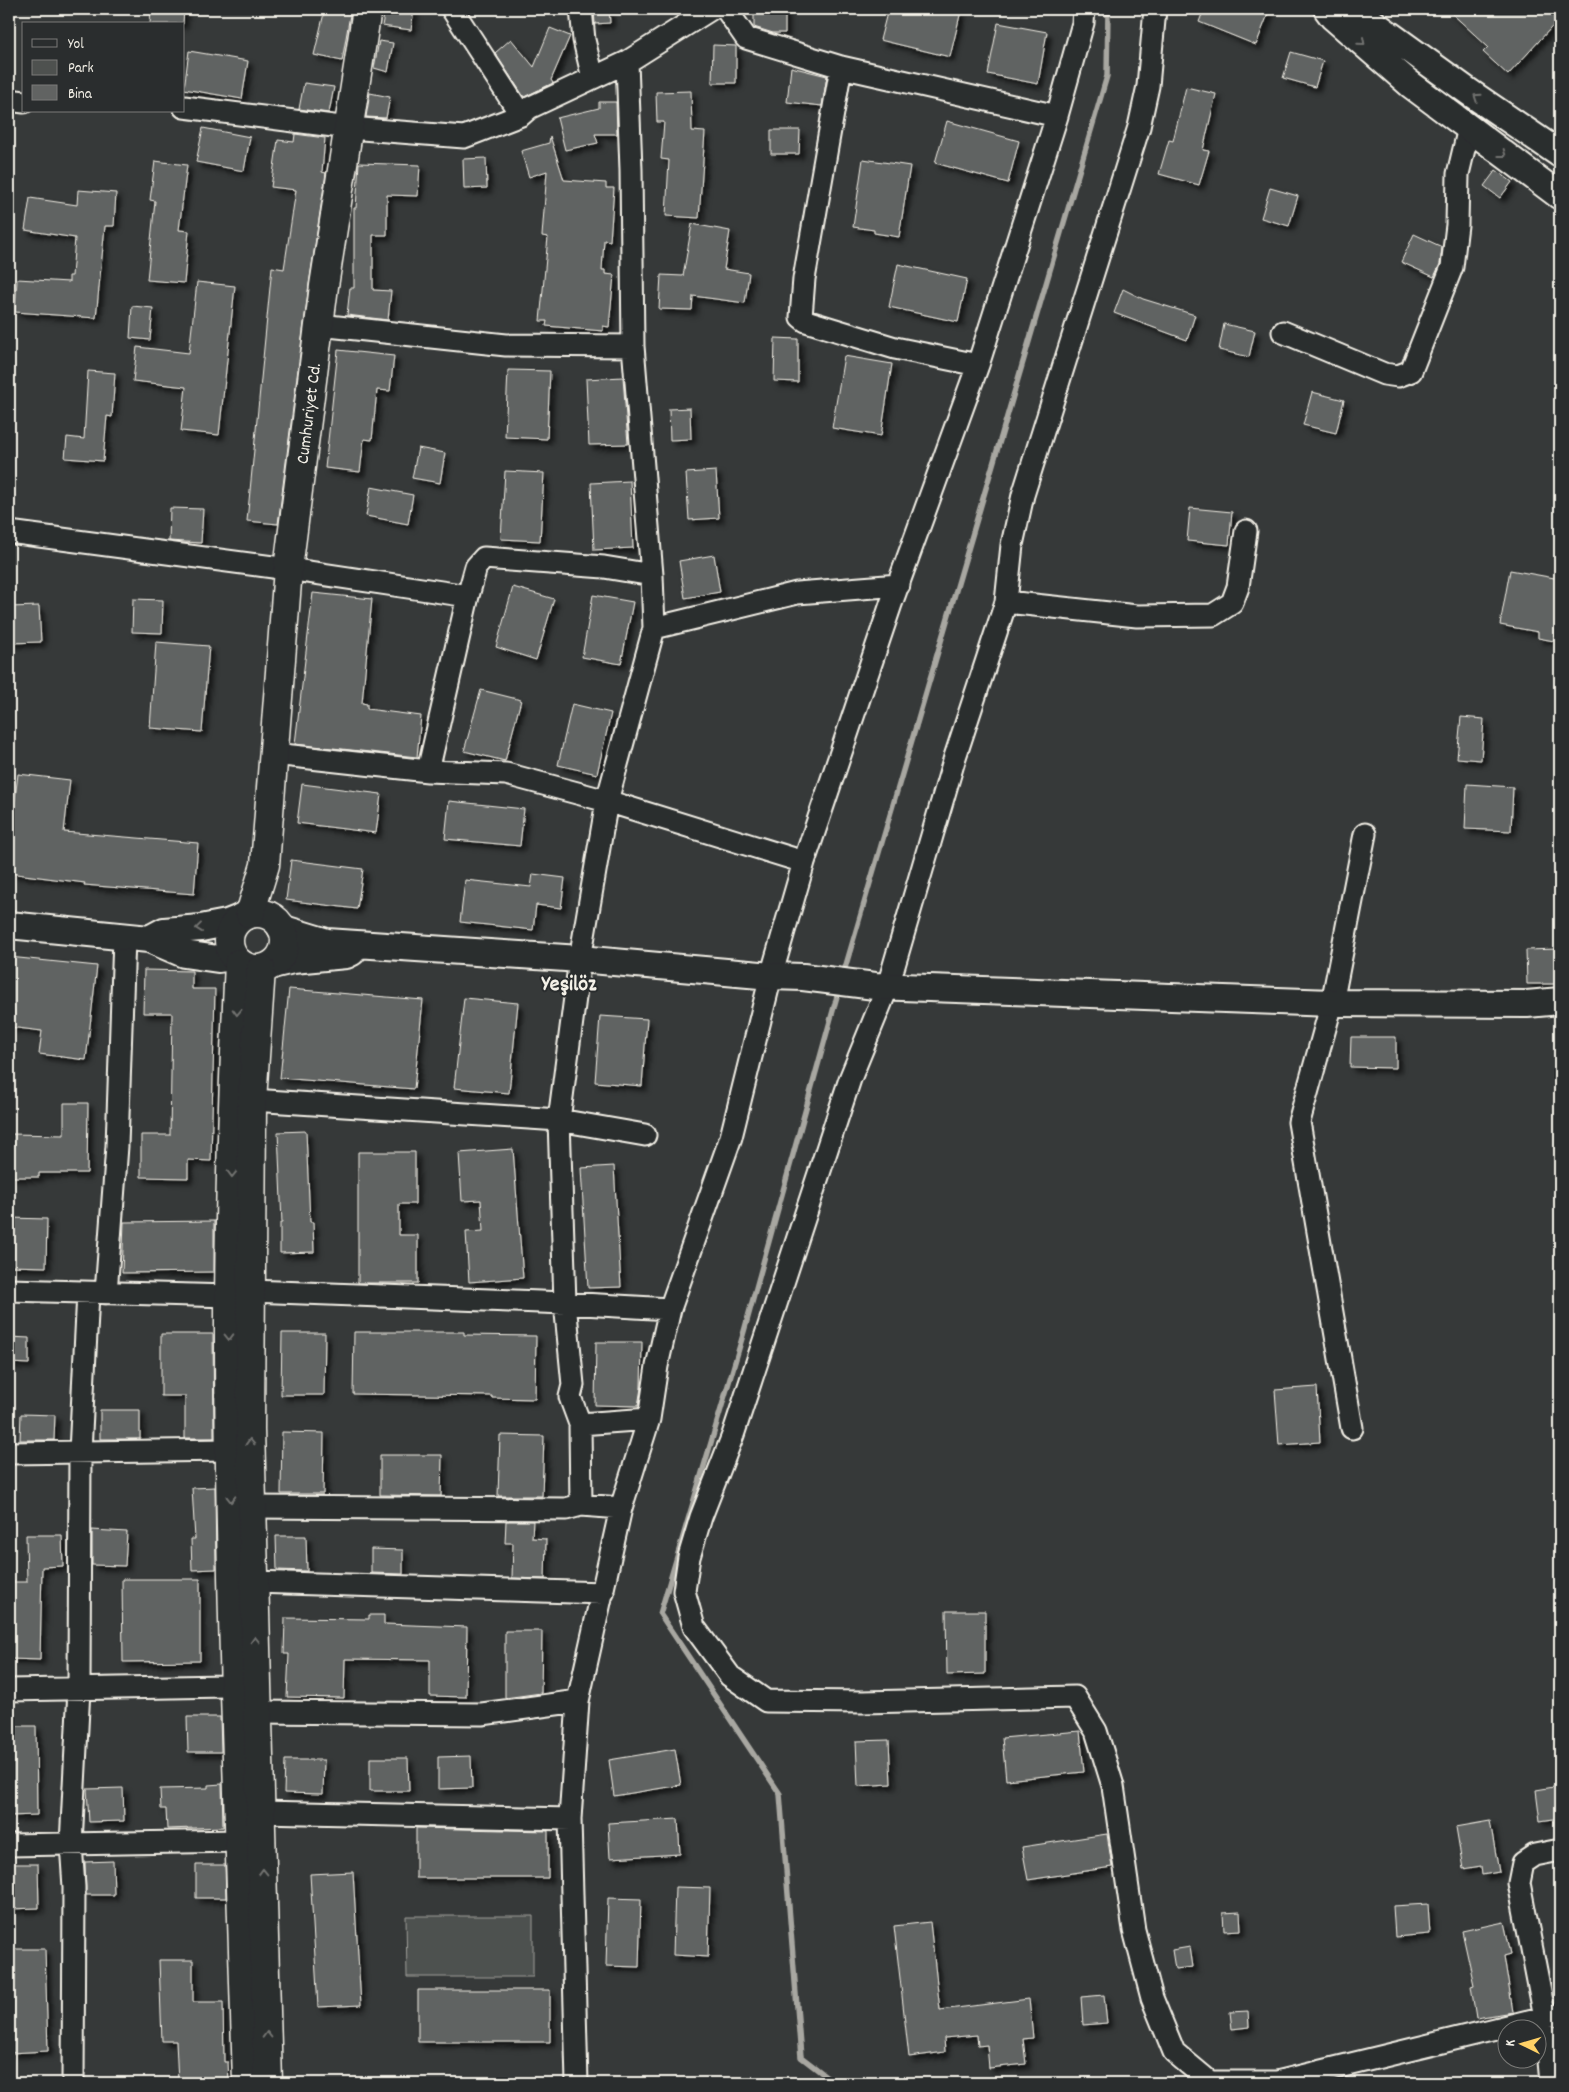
<svg xmlns="http://www.w3.org/2000/svg" width="1569" height="2092" font-family="Dekko,sans-serif">
  <style>
    .green { fill: #4e514f; stroke: #a1a19c }
    .lines { fill: none; stroke-linecap: round; stroke-linejoin: round }
    .stream { stroke: #a8a7a1; stroke-width: 5.5 }
    .building { fill: #616362; stroke: #f4f1e8; filter: url(#shadow) }
    .minor-casing { stroke: #f4f1e8; stroke-width: 25 }
    .tertiary-casing { stroke: #f4f1e8; stroke-width: 30 }
    .secondary-casing { stroke: #f4f1e8; stroke-width: 31 }
    .minor { stroke: #2a2d2e; stroke-width: 21 }
    .tertiary { stroke: #2a2d2e; stroke-width: 26 }
    .secondary { stroke: #2a2d2e; stroke-width: 28 }
    .oneway { stroke: #71726f }
    .labels { text-anchor: middle; stroke-width: 4; stroke-linejoin: round; paint-order: stroke }
    .street-label { font-size: 18px; fill: #f4f1e8; stroke: #2a2d2e }
    .district-label { font-size: 22px; font-weight: bold; fill: #f4f1e8; stroke: #2a2d2e }
  </style>
  <defs>
    <filter id="shadow"><feDropShadow dx="4.5" dy="4.5" stdDeviation="2.5" flood-color="#0009"/></filter>
  </defs>
  <rect width="100%" height="100%" fill="#363939"/>
  <filter id="ink" filterUnits="userSpaceOnUse"><feTurbulence type="fractalNoise" baseFrequency=".02" numOctaves="2"/><feDisplacementMap in="SourceGraphic" scale="10" xChannelSelector="R" yChannelSelector="G"/><feConvolveMatrix kernelMatrix="1 2 1 2 8 2 1 2 1" color-interpolation-filters="sRGB"/></filter>
  <g filter="url(#ink)">
    <path class="green" d="M406,1916H533V1977H407Z"/>
    <g class="lines">
      <path class="stream" d="M843,975L1107,76L1108,9
        M835,2083L801,2057L780,1794L660,1614L743,1335L839,989"/>
    </g>
    <path class="building" d="M151,9H184L183,24H150Z
      M325,9H351L342,61L314,55Z
      M385,9H414L411,30L382,26Z
      M594,9H609L610,23L595,24Z
      M754,9H785V33H773L754,27Z
      M888,9H951L961,11L950,57L880,40Z
      M1204,9H1270L1256,45L1199,22Z
      M1447,9H1550L1560,18L1508,75L1483,52L1488,47Z
      M998,23L1047,32L1038,84L988,74Z
      M550,28L570,36L551,80L553,83L524,97L495,53L511,39L534,67Z
      M379,41L393,43L388,72L374,68Z
      M713,45L736,46V83H712Z
      M189,51L248,61L242,99L184,89Z
      M1291,52L1323,61L1315,87L1283,78Z
      M791,67L827,76L822,106L787,102Z
      M304,83L334,87L329,113L299,109Z
      M1186,87L1216,94L1203,150L1209,151L1199,185L1159,174L1169,140L1173,141Z
      M691,91L692,131L705,132L699,218L666,216L669,160L661,159L664,122H657L656,92Z
      M370,93L390,97L386,118L366,117Z
      M599,102H616L617,134H595L598,143L565,150L557,118L599,108Z
      M947,121L1019,141L1008,183L935,163Z
      M203,128L250,137L244,171L196,162Z
      M771,130H800L799,154H771Z
      M295,134L325,138L322,172L326,173L309,284L278,524L247,521L272,267L284,269L296,190L271,187L278,140L294,142Z
      M550,136L564,180L606,183V188H614L610,241L604,240L602,270H605V274L614,275L609,327L603,326V331L546,326L547,321H540L548,237L542,236L547,171L529,177L521,151L549,143Z
      M486,158L487,188L464,189L463,159Z
      M863,159L910,166L899,237L874,233V230L853,227Z
      M155,161L187,165L179,230L189,231L184,283L147,280L155,201L150,200Z
      M359,163L420,165L418,196L387,195V235H373V290L391,291L388,320L347,315L350,288H354V208H356Z
      M1496,170L1512,182L1500,198L1484,186Z
      M1270,188L1298,196L1289,226L1261,218Z
      M78,190L116,193L114,226H105L96,318L15,312L17,279L69,282V276H72L75,238L25,230L30,198L77,205Z
      M692,224L730,231L724,269L749,273L745,303L693,296L692,310L659,309L661,275L683,276Z
      M1414,234L1442,247L1440,264L1434,277L1401,262Z
      M898,264L967,279L958,322L889,307Z
      M197,282L235,286L219,435L181,431L186,387L133,381L137,347L189,353Z
      M1123,289L1143,299L1195,315L1187,340L1114,313Z
      M132,306L153,308L150,340L130,338Z
      M1224,324L1255,331L1249,357L1219,350Z
      M775,338L798,339V382L774,381Z
      M338,350L394,356L390,391L377,390L372,440L364,439L360,472L325,468Z
      M844,356L892,364L881,436L832,428Z
      M508,370L550,371L547,439L505,437Z
      M88,371L115,373L112,417L107,416L103,461L65,458L67,437L84,439Z
      M623,377L628,444L589,445L586,379Z
      M1312,392L1344,400L1336,433L1303,425Z
      M690,408L691,439L670,440L669,409Z
      M418,448L445,453L440,483L412,478Z
      M505,471L544,473L540,541L501,539Z
      M716,471L719,518L689,520L686,473Z
      M630,481L633,548L594,550L591,483Z
      M371,487L413,495L408,524L366,516Z
      M170,508L203,509L201,543L169,541Z
      M1190,508L1232,512L1229,545L1187,541Z
      M714,555L720,592L685,598L679,561Z
      M1510,570L1560,579V605L1554,641L1538,638V632L1500,625Z
      M513,587L554,599L536,660L496,647Z
      M313,593L372,599L362,703L367,704V709L421,716L417,757L295,744Z
      M593,595L633,602L621,664L582,657Z
      M133,599L163,600L162,633L132,632Z
      M39,606L41,642L9,643V607Z
      M156,642L209,646L202,732L150,728Z
      M481,690L521,700L505,761L464,751Z
      M572,704L611,713L597,774L558,765Z
      M1461,717L1484,719L1481,760L1457,758Z
      M18,774L70,780L64,832L198,843L194,894L84,885L85,883L9,873V847Z
      M302,784L381,794L376,833L297,823Z
      M1467,784L1513,787L1511,831L1465,829Z
      M449,801L524,809L520,846L445,839Z
      M291,860L363,869L357,909L286,900Z
      M533,874L565,878L561,908L536,905L533,930L460,922L465,880L531,887Z
      M1558,949L1559,984H1527L1526,950Z
      M9,957L97,966L86,1060L39,1054L42,1031L9,1027Z
      M144,970L192,971V989H215L211,1161L188,1160V1178L141,1177V1135H170L172,1013H143Z
      M289,989L423,1000L414,1089L280,1078Z
      M464,998L518,1003L509,1093L454,1088Z
      M600,1016L647,1019L642,1086L595,1082Z
      M1351,1037H1396V1068L1350,1067Z
      M64,1103H88L87,1173H39V1177H9L10,1134L64,1135Z
      M306,1131L310,1222H313L314,1252L280,1253V1223H282L278,1132Z
      M513,1149L523,1278L469,1282L466,1232L483,1231L481,1200L462,1201L459,1153Z
      M358,1152H415V1204H399V1235H418V1283H358Z
      M614,1166L621,1287L588,1288L581,1168Z
      M9,1218L47,1219L46,1267L9,1266Z
      M214,1221V1272L122,1273L124,1222Z
      M354,1332H464V1335L536,1336L535,1399L492,1398V1396L353,1394Z
      M282,1333H325L324,1395H281Z
      M161,1334H213L214,1438H185V1396H161Z
      M9,1337L29,1338V1364L9,1363Z
      M596,1342H642L641,1388L638,1406L595,1405Z
      M1317,1387L1320,1442L1279,1445L1275,1390Z
      M100,1410H140V1439H100Z
      M21,1414L55,1415L54,1440H20Z
      M282,1432L324,1433L323,1494H281Z
      M500,1435L544,1436L542,1496H498Z
      M380,1455H442L441,1496L380,1495Z
      M215,1487L216,1569L192,1570L191,1539H195L192,1488Z
      M506,1521H533L532,1538L546,1539L545,1579L512,1578L513,1543H505Z
      M92,1530L127,1532L125,1566L92,1565Z
      M26,1535H62L63,1566L42,1567L40,1660L9,1659V1582H27Z
      M276,1536H306L307,1571L277,1570Z
      M371,1549L403,1550V1574L371,1573Z
      M122,1579H200V1661L123,1662Z
      M946,1611H985V1674L947,1675Z
      M369,1615H384V1624L467,1627L466,1697L430,1696V1660L345,1659L344,1698L287,1697L289,1654H284L285,1618L369,1619Z
      M505,1631H542L541,1693L505,1698Z
      M187,1717H220L221,1752H188Z
      M9,1726H36L37,1815L9,1816Z
      M1080,1731L1084,1772L1006,1780L1002,1738Z
      M889,1740L891,1784L858,1786L856,1741Z
      M675,1749L681,1785L614,1796L609,1760Z
      M471,1756L472,1788L438,1789V1757Z
      M370,1758H408L409,1791H370Z
      M285,1760H324L323,1794L284,1793Z
      M222,1784L223,1827L167,1829L166,1809H161L160,1789L208,1788V1785Z
      M1560,1786V1818L1540,1821L1536,1790Z
      M123,1788L124,1821L89,1822L87,1789Z
      M678,1819L680,1854L610,1858L608,1823Z
      M1490,1821L1499,1872L1482,1875L1481,1866L1463,1869L1456,1827Z
      M416,1828L548,1831V1878H416Z
      M1107,1834L1112,1867L1028,1880L1022,1847Z
      M113,1861L114,1895H86L85,1862Z
      M9,1864H38L39,1908L9,1909Z
      M196,1865H225L226,1898H196Z
      M353,1872L361,2005L318,2007L310,1874Z
      M675,1887L710,1888L708,1957L673,1955Z
      M608,1898L641,1899L639,1967L606,1966Z
      M1428,1904L1430,1934L1395,1937L1393,1906Z
      M1240,1912L1241,1930L1224,1931L1223,1913Z
      M930,1922L940,2010L1029,1999L1033,2038L1023,2039L1026,2064L989,2068L987,2045L978,2046L977,2035L944,2038L945,2052L909,2057L894,1926Z
      M1504,1922L1511,1954L1504,1956L1513,2012L1476,2018L1471,1986L1474,1985L1462,1931Z
      M1190,1947L1193,1967L1175,1969L1172,1950Z
      M9,1949H45L48,2051L10,2053Z
      M159,1960H193V2002H223L224,2062H228L229,2083H178L176,2041H162Z
      M418,1990H550V2042H418Z
      M1104,1995L1107,2023L1083,2025L1081,1997Z
      M1248,2011L1249,2027L1232,2029L1230,2012Z"/>
    <g class="lines">
      <g class="minor-casing">
        <path id="minor" d="M452,9L521,115
          M581,9L584,40L593,78
          M726,9L746,38L841,67L1057,116
          M841,67L804,279L801,317L806,321L895,348L978,365
          M9,100L24,102
          M184,107L349,128L464,137L521,115L529,108L627,62L711,9
          M319,325L506,345L633,346
          M1283,332L1384,374L1398,376L1411,371L1452,267L1457,225L1458,174L1469,128
          M1246,531L1238,587L1232,603L1213,615L1137,616L1006,602L955,757L888,986L850,1079L733,1435L701,1517L689,1557L684,1591L694,1627L730,1676L766,1701L863,1702L1075,1697L1096,1731L1113,1786L1134,1930L1152,1998L1174,2052L1210,2082H1277L1545,2017L1560,2015
          M9,532L288,569L468,596
          M1006,602L1012,545L1023,495L1139,127L1148,86L1155,9
          M654,628L797,593L899,585
          M274,754L428,771L506,774L607,801L804,862
          M428,771L468,596L476,567L484,558L604,567L652,575
          M252,1100L559,1120L645,1135
          M9,1290L230,1296
          M251,1291L565,1303L670,1309
          M106,1293L117,1146L124,937
          M580,1424L649,1419
          M1352,1428L1299,1122L1332,1003L1365,834
          M9,1453L230,1450
          M581,1505L580,1424L570,1397L573,1385L565,1303L559,1120L580,959L607,801L654,628L652,575L633,346L631,170L627,62
          M252,1507L566,1509L581,1505L621,1508
          M254,1582L603,1593
          M9,1690L226,1686L248,1683
          M257,1712L482,1714L578,1701
          M261,1812L570,1819
          M9,1845L238,1841L253,1838
          M73,2083L74,1887L71,1844L79,1689L80,1452L88,1293
          M577,2083L570,1819L578,1701L621,1508L649,1419L657,1366L670,1309L731,1137L771,976L804,862L891,604L978,365L1057,116L1083,23L1084,9
          M1551,2083L1545,2017L1519,1883L1523,1863L1535,1855L1560,1850"/>
      </g>
      <g class="tertiary-casing">
        <path id="tertiary" d="M1327,9L1333,17L1410,84L1560,196
          M1354,9L1469,92L1560,154
          M9,925L149,939L184,954L218,959L233,957
          M281,928L327,942L580,959L771,976L803,977L875,986L1332,1003L1527,1004L1560,1001
          M149,939L164,931L201,928L227,923L245,916
          M272,965L293,960L346,955L352,952"/>
      </g>
      <g class="secondary-casing">
        <g id="secondary">
          <circle cx="257" cy="941" r="28"/>
          <path id="s1" d="M250,914L265,865L288,569L324,286L367,9"/>
          <path d="M239,963C233,1085 229,1207 229,1329C229,1580 240,1832 247,2083"/>
          <path d="M261,969L252,1100L250,1430L268,2083"/>
        </g>
      </g>
      <use href="#minor" class="minor"/>
      <use href="#tertiary" class="tertiary"/>
      <use href="#secondary" class="secondary"/>
    </g>
    <defs><path id="oneway-chevron" d="M-2-3.5L2.5 0L-2 3.5" fill="none" stroke-width="1.6" stroke-linecap="round" stroke-linejoin="round" transform="scale(1.25)"/></defs>
    <g class="oneway">
      <use href="#oneway-chevron" transform="translate(1362 42) rotate(41)"/>
      <use href="#oneway-chevron" transform="translate(1477 97) rotate(-146)"/>
      <use href="#oneway-chevron" transform="translate(1503 154) rotate(37)"/>
      <use href="#oneway-chevron" transform="translate(199 928) rotate(173)"/>
      <use href="#oneway-chevron" transform="translate(237 1012) rotate(92)"/>
      <use href="#oneway-chevron" transform="translate(232 1174) rotate(91)"/>
      <use href="#oneway-chevron" transform="translate(229 1337) rotate(89)"/>
      <use href="#oneway-chevron" transform="translate(250 1442) rotate(-92)"/>
      <use href="#oneway-chevron" transform="translate(231 1499) rotate(89)"/>
      <use href="#oneway-chevron" transform="translate(255 1640) rotate(-92)"/>
      <use href="#oneway-chevron" transform="translate(263 1872) rotate(-91)"/>
      <use href="#oneway-chevron" transform="translate(267 2035) rotate(-91)"/>
    </g>
  </g>
  <g class="labels">
    <g class="street-label">
      <text dy="6" stroke="none"><textPath href="#s1" startOffset="505">Cumhuriyet Cd.</textPath></text>
    </g>
    <g class="district-label">
      <text x="569" y="990">Yeşilöz</text>
    </g>
  </g>
  <rect width="1569" height="2092" fill="none" stroke="#2a2d2e" stroke-width="30"/>
  <rect x="15" y="15" width="1539" height="2062" fill="none" stroke="#f4f1e8" stroke-width="2" filter="url(#ink)"/>
  <rect x="22" y="22" width="162" height="90" fill="#2a2d2e" stroke="#7b7b78"/>
  <rect x="32" y="39" width="25" height="8" fill="#2a2d2e" stroke="#7b7b78"/>
  <text x="68" y="48" font-size="15" fill="#f4f1e8">Yol</text>
  <rect x="32" y="60" width="25" height="15" fill="#4e514f" stroke="#7b7b78"/>
  <text x="68" y="72" font-size="15" fill="#f4f1e8">Park</text>
  <rect x="32" y="85" width="25" height="15" fill="#616362" stroke="#7b7b78"/>
  <text x="68" y="98" font-size="15" fill="#f4f1e8">Bina</text>
  <g transform="translate(1522 2044) rotate(275)"><circle r="24" fill="#2a2d2e" stroke="#7b7b78"/>
  <path d="M0-4L9 19L0 12L-9 19Z" fill="#ffd166"/>
  <text y="-8" font-size="14" font-weight="bold" text-anchor="middle" fill="#f4f1e8">K</text>
  </g>
</svg>
